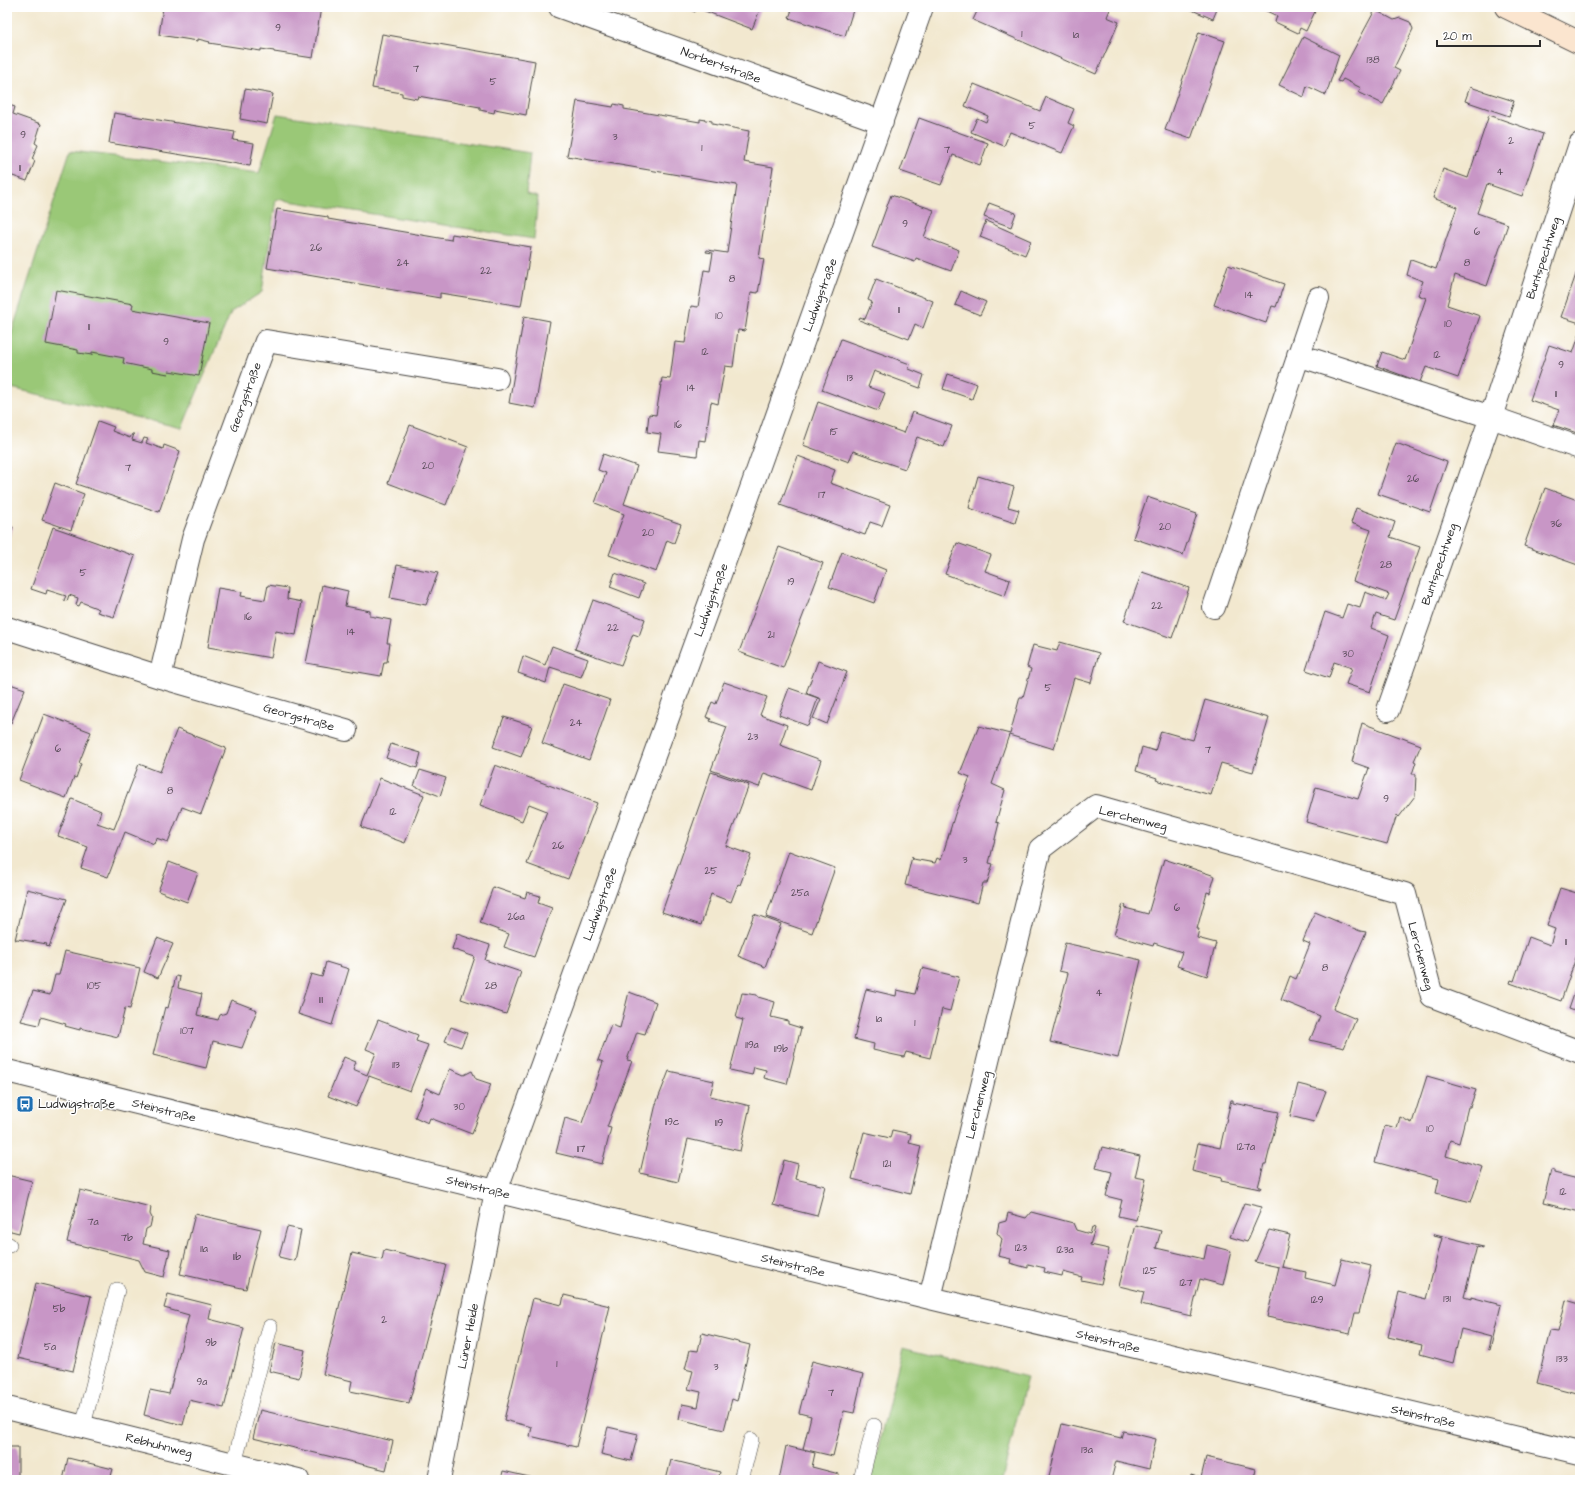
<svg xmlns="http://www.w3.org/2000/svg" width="1587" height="1487" font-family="'Architects Daughter',sans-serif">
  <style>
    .green { fill: #9ac877; stroke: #627a51 }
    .building { fill: #c896c6 }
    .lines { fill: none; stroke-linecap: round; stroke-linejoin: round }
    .service-casing { stroke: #494744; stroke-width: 16 }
    .minor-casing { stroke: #494744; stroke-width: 24 }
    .secondary-casing { stroke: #494744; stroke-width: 24 }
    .service { stroke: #fff; stroke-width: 15 }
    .minor { stroke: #fff; stroke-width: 22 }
    .secondary { stroke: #fbe5cf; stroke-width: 22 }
    .labels { text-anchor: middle; stroke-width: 3; stroke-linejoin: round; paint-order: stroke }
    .number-label { font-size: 10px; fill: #524652 }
    .street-label { font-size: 12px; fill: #2b2b2b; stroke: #fff }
    .poi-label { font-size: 12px; fill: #2b2b2b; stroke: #fff; text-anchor: start }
  </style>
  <rect width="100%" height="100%" fill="#fff"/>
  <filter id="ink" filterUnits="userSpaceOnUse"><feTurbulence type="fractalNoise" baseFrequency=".025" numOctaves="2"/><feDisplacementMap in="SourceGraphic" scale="8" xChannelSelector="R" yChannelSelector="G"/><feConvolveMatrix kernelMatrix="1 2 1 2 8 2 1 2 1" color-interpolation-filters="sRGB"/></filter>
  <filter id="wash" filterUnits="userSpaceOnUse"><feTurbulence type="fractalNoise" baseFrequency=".012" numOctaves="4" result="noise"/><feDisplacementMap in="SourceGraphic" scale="16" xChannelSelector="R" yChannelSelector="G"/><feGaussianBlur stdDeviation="0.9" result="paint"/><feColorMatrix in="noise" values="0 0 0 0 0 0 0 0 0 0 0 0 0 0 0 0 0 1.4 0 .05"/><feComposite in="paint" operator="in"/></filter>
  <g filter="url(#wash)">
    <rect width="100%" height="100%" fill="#f2e8cf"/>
    <path class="green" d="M277,114L530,153L526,194L538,197L534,239L276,199L262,292L231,312L182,428L7,387V347L70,151L259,173Z
      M903,1346L1027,1377L1002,1480H870Z"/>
    <g id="blocks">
      <path class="building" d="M163,7H321L313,58L274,52V51L261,49V51L209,43L210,42L198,39V41L159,35Z
        M684,7H761L752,29L697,8L695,12Z
        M793,7H854L845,36L789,18Z
        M979,7H1111L1107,17L1119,22L1096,74L973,20Z
        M1185,7H1218L1213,19Z
        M1258,7H1317L1306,31L1300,28L1298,33L1275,22L1277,16Z
        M1375,10L1394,20L1400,18L1410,22L1413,29L1394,68L1400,71L1383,104L1358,92L1361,88L1343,79L1341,82L1337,81Z
        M1199,32L1225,41L1191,139L1165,130Z
        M382,34L535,61L526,115L495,109L494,113L480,110V107L418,96L417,99L402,96V93L372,88Z
        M1303,37L1339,55L1326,95L1307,86L1304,97L1279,85Z
        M974,84L1040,111L1046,97L1074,109L1068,123L1074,126L1062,153L1010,132L1004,146L971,132L977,118L986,122L988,116L965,106Z
        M1470,87L1514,101L1509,116L1465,101Z
        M245,89L273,94L267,124L240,119Z
        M577,101L613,107L614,104L624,106V109L700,122V119L712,121V124L749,131L744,162L773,167L759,258L764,259L758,293L751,292L745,331L738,330L733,367L725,366L718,404L711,402L705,441L699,440L697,456L658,451L661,434L647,432L649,414L656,415L662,378L670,379L675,342L685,343L691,306L698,307L704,270L710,271L713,253L706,252L707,250L727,253L737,185L567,156Z
        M7,104L15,107L13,114L41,124L35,143L38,145L32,159L35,161L27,181L7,174Z
        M114,113L235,132L233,140L254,143L250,166L109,143Z
        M1489,115L1543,134L1522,196L1487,184L1477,213L1508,224L1487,286L1455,275L1447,305L1480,316L1458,378L1426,367L1420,382L1377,366L1382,352L1405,360L1426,298L1418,295L1423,281L1407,275L1411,260L1436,269L1457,207L1433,198L1443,169L1468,178Z
        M919,118L988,143L980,165L953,155L941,185L900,171Z
        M891,195L934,210L924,237L959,250L951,271L916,258L915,262L872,247Z
        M989,203L1016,213L1011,227L984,217Z
        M277,209L315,215L328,217V219L451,240L452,234L531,247L521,306L440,293V298L267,268Z
        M986,221L1031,241L1025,255L980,237Z
        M1580,263V323L1561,317Z
        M1228,265L1284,284L1276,307L1272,306L1266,323L1214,305Z
        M876,279L933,301L923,328L915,324L909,339L859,320L860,317L865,319L872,302L868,300Z
        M56,290L133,304L132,309L209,323L199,376L169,371L168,374L152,371V369L123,363L124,358L92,352V355L78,353V350L46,344Z
        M961,291L986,302L980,315L955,305Z
        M524,316L550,321L535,408L509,403Z
        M1580,333V434L1553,425L1559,410L1530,400L1549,345L1573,353Z
        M841,339L910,364L909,369L924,375L920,388L874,371L868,387L885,393L878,411L822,390Z
        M948,374L977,384L972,399L943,389Z
        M818,402L904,433L912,412L952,426L944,447L917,437L905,469L853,451L849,462L803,445Z
        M98,421L114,427L112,431L130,438L132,434H134L132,440L142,443L144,438L148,439L146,443L163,449L164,445L180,451L159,512L76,484Z
        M410,425L468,447L446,505L388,483Z
        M1396,443L1447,462L1430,512L1378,494Z
        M603,454L637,466L624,504L681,524L674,543L667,540L656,572L609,555L624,514L595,503L606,473L598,470Z
        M798,456L835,470L830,483L890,505L882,526L870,522L865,535L780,505Z
        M978,476L1014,487L1008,507L1019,510L1015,523L969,508Z
        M55,483L84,494L71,530L42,520Z
        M1545,488L1580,501V559L1578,565L1524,546Z
        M1147,497L1197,514L1183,555L1133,538Z
        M1356,508L1395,522L1390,537L1420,547L1394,620L1376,614L1371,628L1389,635L1370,692L1346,684L1352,668L1334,662L1329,678L1306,670L1325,612L1342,618L1347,604L1360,608L1365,592L1386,600L1389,594L1353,581L1371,530L1351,523Z
        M7,525L13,527L7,543Z
        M53,527L135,556L114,617L97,612L99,609L81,602L79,606L76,605L78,598L69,595L67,601L64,600L66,596L47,590L46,594L31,589Z
        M957,543L991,555L985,571L1010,580L1005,596L945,574Z
        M779,547L823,563L783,668L739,652Z
        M842,552L886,570L874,603L829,587Z
        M397,565L438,573L426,605L390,598Z
        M1142,572L1189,588L1172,638L1124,621Z
        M615,573L644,584L639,598L610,587Z
        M268,585L288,588L287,599L302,602L296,635L276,631L271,658L208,647L218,588L242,592L241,596L265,600Z
        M322,585L348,591L345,606L370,611V616L391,620L387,643H390L387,662H384L381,676L306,663Z
        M593,600L645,619L639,636L633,634L621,665L575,649Z
        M1060,642L1099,653L1091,683L1074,678L1054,749L1009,735L992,784L1005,790L996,822L999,823L989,863L993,864L987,883H983L978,903L905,885L912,857L913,859L935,863L937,858L941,860L955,814L970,777L960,773L979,726L1010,734L1020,697H1023L1031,669L1027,667L1033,645L1057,651Z
        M552,646L588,659L581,677L550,667L546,683L518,673L523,656L545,665Z
        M818,661L847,672L827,724L813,718L821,699L806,693Z
        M724,682L767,697L760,715L787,725L780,745L821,760L811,790L764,773L759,787L711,770L727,727L710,721L711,719L706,717L712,702L716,704Z
        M10,684L25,689L11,723L7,721V692Z
        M563,684L610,700L589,760L542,743Z
        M789,688L818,698L808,726L779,715Z
        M1205,700L1269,718L1253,772L1221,763L1211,795L1156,780L1157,778L1136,771L1142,747L1155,751L1161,731L1193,740Z
        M44,714L91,732L79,763L81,764L76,778L74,777L66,798L19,780Z
        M504,717L532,726L521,757L493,747Z
        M1362,723L1421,745L1414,761L1416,762L1412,774H1416L1415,796L1399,817L1397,815L1387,844L1306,822L1316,787L1358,799L1369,768L1352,762Z
        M177,729L226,748L201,814L182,807L168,842L156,838L154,844L125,832L108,877L81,868L88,847L58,836L72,799L101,811L97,823L114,829L139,764L160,772Z
        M391,744L421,753L417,768L386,758Z
        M495,765L597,803L568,879L527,864L547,811L529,804L522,821L480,805Z
        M420,770L446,778L440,796L414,786Z
        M711,772L749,785L726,846L751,855L740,885L738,884L731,902L711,894L701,925L662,912Z
        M380,778L424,795L405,843L361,827Z
        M789,851L835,868L812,933L766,917Z
        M1164,859L1215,876L1210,893L1207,892L1197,929H1199L1197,938L1216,943L1207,976L1177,966L1182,952L1154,943L1153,946L1114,935L1123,904L1126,906L1125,908L1148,914Z
        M169,862L198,873L187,902L158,891Z
        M493,887L525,898L527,892L540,896L538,903L552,908L534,957L504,947L509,934L480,923Z
        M1560,888L1580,894V946L1561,1001L1510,983L1511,980L1514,981L1529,937L1550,945L1555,929L1547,926Z
        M27,889L67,899L49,947L46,946L47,944L17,939L15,940Z
        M1315,912L1360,931L1366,932L1333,1009L1356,1019L1344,1048L1310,1040L1320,1016L1281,1000L1290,976L1296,979L1310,944L1303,941Z
        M754,914L781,924L765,967L738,956Z
        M457,934L490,945L485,960L521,972L506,1014L461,999L475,957L452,949Z
        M157,938L173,944L158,978L144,972Z
        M1065,943L1141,960L1118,1058L1050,1042L1068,973L1059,971Z
        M65,951L140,968L130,1009L125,1008L118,1037L80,1028V1030L65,1026L66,1024L41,1017L39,1025L21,1021L33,991L50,995L55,975H59Z
        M326,962L349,969L332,1025L298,1014L311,974L322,977Z
        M922,968L959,977L950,1011L942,1009L930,1058L906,1052L904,1057L890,1054L873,1050L874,1044L854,1039L866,989L896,996L897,990L915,994Z
        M176,976L180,977L178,988L202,994L197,1015L218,1020L220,1015L226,1013L231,1000L257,1010L242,1048L213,1041L206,1068L153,1055L165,1007L168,1008Z
        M1580,977V1013L1569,1009Z
        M629,992L656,1002L645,1034L637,1032L627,1060L632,1061L607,1127L611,1128L602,1164L556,1153L565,1118L582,1123L603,1062L598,1060L611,1025L620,1028Z
        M742,993L757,995L758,997L775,1002L771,1017L788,1021V1024L801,1028L787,1084L764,1078L766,1070L754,1067L752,1075L730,1070L743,1020L736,1018Z
        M378,1020L418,1035L416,1041L428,1045L410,1091L369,1076L356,1107L328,1096L344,1057L356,1062L353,1069L367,1075L376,1053L366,1049Z
        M451,1027L467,1033L461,1047L445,1041Z
        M450,1069L464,1075L472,1071L476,1079L491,1084L472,1134L430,1118L428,1123L415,1117L426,1088L440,1094Z
        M669,1071L714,1081L710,1096L750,1106L740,1151L688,1139L678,1182L640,1173L656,1104Z
        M1427,1076L1476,1090L1470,1107H1468L1459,1143L1450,1140L1446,1156L1483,1167L1471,1202L1436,1193L1439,1179L1375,1162L1385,1125L1397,1128L1400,1117L1412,1123Z
        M1298,1084L1326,1091L1314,1122L1290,1116Z
        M1231,1100H1233V1103L1279,1112L1266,1164H1264L1258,1187H1261L1260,1189L1221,1181L1222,1178L1192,1171L1198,1143L1220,1148Z
        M892,1130L911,1134L909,1143L921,1146L910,1194L852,1179L864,1132L890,1138Z
        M1102,1147L1140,1156L1135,1177L1146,1179L1136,1220L1118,1216L1122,1200L1106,1196L1112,1172L1096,1168Z
        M784,1160L798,1164L795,1179L825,1186L817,1216L773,1205Z
        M1551,1170H1554V1173L1578,1179L1580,1174V1212L1543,1203Z
        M7,1175L32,1181L19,1233L7,1230Z
        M80,1190L151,1207L150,1214L152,1218L150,1227L146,1229L143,1244L170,1250L164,1277L145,1272L139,1260L67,1242Z
        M1244,1203L1262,1207L1247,1242L1230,1237Z
        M1031,1212L1073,1223L1076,1230L1090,1234L1092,1227L1095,1228L1090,1245L1109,1249L1101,1284L1081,1280L1082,1277L1063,1272L1062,1276L1044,1272L1045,1268L1028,1264V1268L1010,1263L1011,1259L998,1256L1002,1239L997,1233L999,1223L1006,1221L1008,1213L1026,1218Z
        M195,1214L261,1229L246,1289L180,1274Z
        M1135,1225L1161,1231L1156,1248L1204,1259L1207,1245L1231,1251L1223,1285L1200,1279L1191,1316L1141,1304L1144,1292L1119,1286Z
        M287,1227L301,1230L295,1261L279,1257Z
        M1269,1230L1290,1235L1282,1267L1306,1272L1305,1278L1335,1285L1342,1259L1371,1266L1359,1313H1355L1350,1334L1267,1317L1279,1267L1255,1262Z
        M1435,1234L1483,1246V1248L1477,1246L1464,1297L1471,1299V1297L1501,1305L1490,1350L1488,1349L1491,1337L1461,1329L1453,1363L1420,1354L1422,1345L1388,1337L1399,1292L1426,1299L1442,1238L1434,1236Z
        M384,1250L446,1265L409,1403L350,1391L352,1381L323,1374L352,1253L382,1260Z
        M36,1283L91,1296L73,1371L18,1358Z
        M168,1294L212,1305L209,1319L244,1328L224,1408L189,1400L183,1425L144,1415L150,1390L169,1394L189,1315L164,1308Z
        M564,1295L610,1306L576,1447L530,1436L532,1427L504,1420L533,1298L562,1305Z
        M1566,1300L1580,1304V1394L1537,1383L1550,1331L1558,1332Z
        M702,1333L750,1345L737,1401L732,1399L724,1430L679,1419L682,1404L698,1407L701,1392L688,1389L693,1371L685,1369L690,1350L698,1351Z
        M276,1343L305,1350L299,1378L269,1371Z
        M812,1361L863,1374L854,1413L844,1411L833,1456L803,1449L811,1416L799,1413Z
        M260,1410L393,1441L386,1470L253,1438Z
        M1062,1424L1121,1438L1123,1431L1156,1439L1149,1469L1116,1461L1111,1480H1048Z
        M608,1427L638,1434L631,1461L601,1454Z
        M786,1446L815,1453L812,1467L839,1474L837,1480H779Z
        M7,1447H18V1480H7Z
        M1206,1457L1256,1469L1254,1480H1190L1191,1475L1201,1478Z
        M68,1458L113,1469L110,1480H63Z
        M671,1460L720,1472L718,1480H666Z
        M503,1471L538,1479V1480H501Z"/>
    </g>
  </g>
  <g filter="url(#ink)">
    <use href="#blocks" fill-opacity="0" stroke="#494744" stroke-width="1"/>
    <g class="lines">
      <g class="service-casing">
        <path id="service" d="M7,1245H9
          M83,1426L117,1290
          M234,1464L270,1327
          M741,1480L751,1440
          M861,1480L874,1426"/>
      </g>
      <g class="minor-casing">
        <path id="minor" d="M560,7L882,122
          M1298,355L1491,417L1580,448
          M1214,607L1318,298
          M7,628L160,677L346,730
          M160,677L193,539L266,341L497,379
          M1388,710L1491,417L1580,144
          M7,1071L930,1298L1580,1453
          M930,1298L1040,849L1096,806L1405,894L1432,996L1580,1052
          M7,1408L298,1480
          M439,1480L496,1191L747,500L922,7"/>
      </g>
      <g class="secondary-casing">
        <path id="secondary" d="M1506,7L1580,43"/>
      </g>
      <use href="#service" class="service"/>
      <use href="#minor" class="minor"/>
      <use href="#secondary" class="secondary"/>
    </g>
  </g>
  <defs>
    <g id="bus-square" transform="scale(0.9)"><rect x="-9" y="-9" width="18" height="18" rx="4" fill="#1f6fb2" stroke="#fff"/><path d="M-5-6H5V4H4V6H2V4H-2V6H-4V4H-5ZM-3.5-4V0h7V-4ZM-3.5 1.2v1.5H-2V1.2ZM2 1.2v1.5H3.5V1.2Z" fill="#fff"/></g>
  </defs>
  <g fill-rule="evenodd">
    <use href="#bus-square" x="25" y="1104"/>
  </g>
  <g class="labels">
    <g class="number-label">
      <text x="278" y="31">9</text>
      <text x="1022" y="37">1</text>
      <text x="1076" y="38">1a</text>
      <text x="1373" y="63">138</text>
      <text x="416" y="72">7</text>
      <text x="493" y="85">5</text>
      <text x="1032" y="129">5</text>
      <text x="23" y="138">9</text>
      <text x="615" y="140">3</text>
      <text x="1511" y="144">2</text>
      <text x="702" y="151">1</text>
      <text x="947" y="153">7</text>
      <text x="20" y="171">11</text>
      <text x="1500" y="175">4</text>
      <text x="905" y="227">9</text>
      <text x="1477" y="235">6</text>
      <text x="316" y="251">26</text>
      <text x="403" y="266">24</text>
      <text x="1467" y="266">8</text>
      <text x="486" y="274">22</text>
      <text x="732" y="282">8</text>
      <text x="1249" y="298">14</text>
      <text x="899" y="313">11</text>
      <text x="719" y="319">10</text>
      <text x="1448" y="327">10</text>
      <text x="89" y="330">11</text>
      <text x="166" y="345">9</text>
      <text x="705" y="355">12</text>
      <text x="1437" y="358">12</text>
      <text x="1561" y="368">9</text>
      <text x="850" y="381">13</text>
      <text x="691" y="391">14</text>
      <text x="1556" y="397">11</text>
      <text x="678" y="428">16</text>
      <text x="834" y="435">15</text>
      <text x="428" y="469">20</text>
      <text x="128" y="471">7</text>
      <text x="1413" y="482">26</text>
      <text x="822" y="498">17</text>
      <text x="1556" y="527">36</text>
      <text x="1165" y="530">20</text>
      <text x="648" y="536">20</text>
      <text x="1386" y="568">28</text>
      <text x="83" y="576">5</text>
      <text x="791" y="585">19</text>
      <text x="1157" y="609">22</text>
      <text x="248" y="620">16</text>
      <text x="613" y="631">22</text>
      <text x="351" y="635">14</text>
      <text x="771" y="638">21</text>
      <text x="1348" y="657">30</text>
      <text x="1048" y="691">5</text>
      <text x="576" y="726">24</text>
      <text x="753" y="740">23</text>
      <text x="58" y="752">6</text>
      <text x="1208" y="753">7</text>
      <text x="170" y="794">8</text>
      <text x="1386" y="802">9</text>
      <text x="393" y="815">12</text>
      <text x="558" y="849">26</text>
      <text x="965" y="863">3</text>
      <text x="711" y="874">25</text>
      <text x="800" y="896">25a</text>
      <text x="1177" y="911">6</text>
      <text x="516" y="920">26a</text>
      <text x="1566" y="945">11</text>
      <text x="1325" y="971">8</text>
      <text x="94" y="989">105</text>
      <text x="491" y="989">28</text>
      <text x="1099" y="996">4</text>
      <text x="321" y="1003">111</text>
      <text x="879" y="1022">1a</text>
      <text x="915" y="1026">1</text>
      <text x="187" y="1034">107</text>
      <text x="752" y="1048">119a</text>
      <text x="781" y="1052">119b</text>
      <text x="396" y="1068">113</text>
      <text x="459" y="1110">30</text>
      <text x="672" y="1125">119c</text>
      <text x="719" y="1126">119</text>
      <text x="1430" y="1132">10</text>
      <text x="1246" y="1150">127a</text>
      <text x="581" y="1152">117</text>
      <text x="887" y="1167">121</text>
      <text x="1563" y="1195">12</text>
      <text x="93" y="1225">7a</text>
      <text x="127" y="1241">7b</text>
      <text x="1021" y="1251">123</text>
      <text x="204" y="1252">11a</text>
      <text x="1065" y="1253">123a</text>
      <text x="237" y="1260">11b</text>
      <text x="1150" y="1274">125</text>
      <text x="1186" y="1286">127</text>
      <text x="1447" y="1302">131</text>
      <text x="1317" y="1303">129</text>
      <text x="59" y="1312">5b</text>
      <text x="384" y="1323">2</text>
      <text x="211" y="1346">9b</text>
      <text x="50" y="1350">5a</text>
      <text x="1562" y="1362">133</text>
      <text x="557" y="1367">1</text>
      <text x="716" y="1370">3</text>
      <text x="202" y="1385">9a</text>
      <text x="831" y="1396">7</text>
      <text x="1087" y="1453">13a</text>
    </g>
    <g class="street-label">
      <text transform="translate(721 65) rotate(20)" y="4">Norbertstraße</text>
      <text transform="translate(1543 258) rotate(-72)" y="4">Buntspechtweg</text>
      <text transform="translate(820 295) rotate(-70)" y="4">Ludwigstraße</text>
      <text transform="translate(245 397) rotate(-70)" y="4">Georgstraße</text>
      <text transform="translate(1439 564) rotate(-71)" y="4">Buntspechtweg</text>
      <text transform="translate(711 600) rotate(-70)" y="4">Ludwigstraße</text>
      <text transform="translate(299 717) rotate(16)" y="4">Georgstraße</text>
      <text transform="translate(1133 818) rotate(14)" y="4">Lerchenweg</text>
      <text transform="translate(600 904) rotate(-70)" y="4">Ludwigstraße</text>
      <text transform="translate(1421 956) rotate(75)" y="4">Lerchenweg</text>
      <text transform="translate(978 1105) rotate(-76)" y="4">Lerchenweg</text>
      <text transform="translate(164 1110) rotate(14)" y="4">Steinstraße</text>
      <text transform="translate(478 1187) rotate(14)" y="4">Steinstraße</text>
      <text transform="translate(793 1265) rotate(14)" y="4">Steinstraße</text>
      <text transform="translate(468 1336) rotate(-79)" y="4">Lüner Heide</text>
      <text transform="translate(1108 1341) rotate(14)" y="4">Steinstraße</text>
      <text transform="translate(1423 1416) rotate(13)" y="4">Steinstraße</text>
      <text transform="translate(159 1445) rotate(14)" y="4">Rebhuhnweg</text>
    </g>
    <g class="poi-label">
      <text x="38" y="1108">Ludwigstraße</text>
    </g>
  </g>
  <rect width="1587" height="1487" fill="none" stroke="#fff" stroke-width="24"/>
  <path d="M1437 40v6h103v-6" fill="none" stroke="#2b2b2b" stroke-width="2"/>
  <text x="1443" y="40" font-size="12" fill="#2b2b2b" stroke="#ffffff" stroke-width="3" paint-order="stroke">20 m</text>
</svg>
